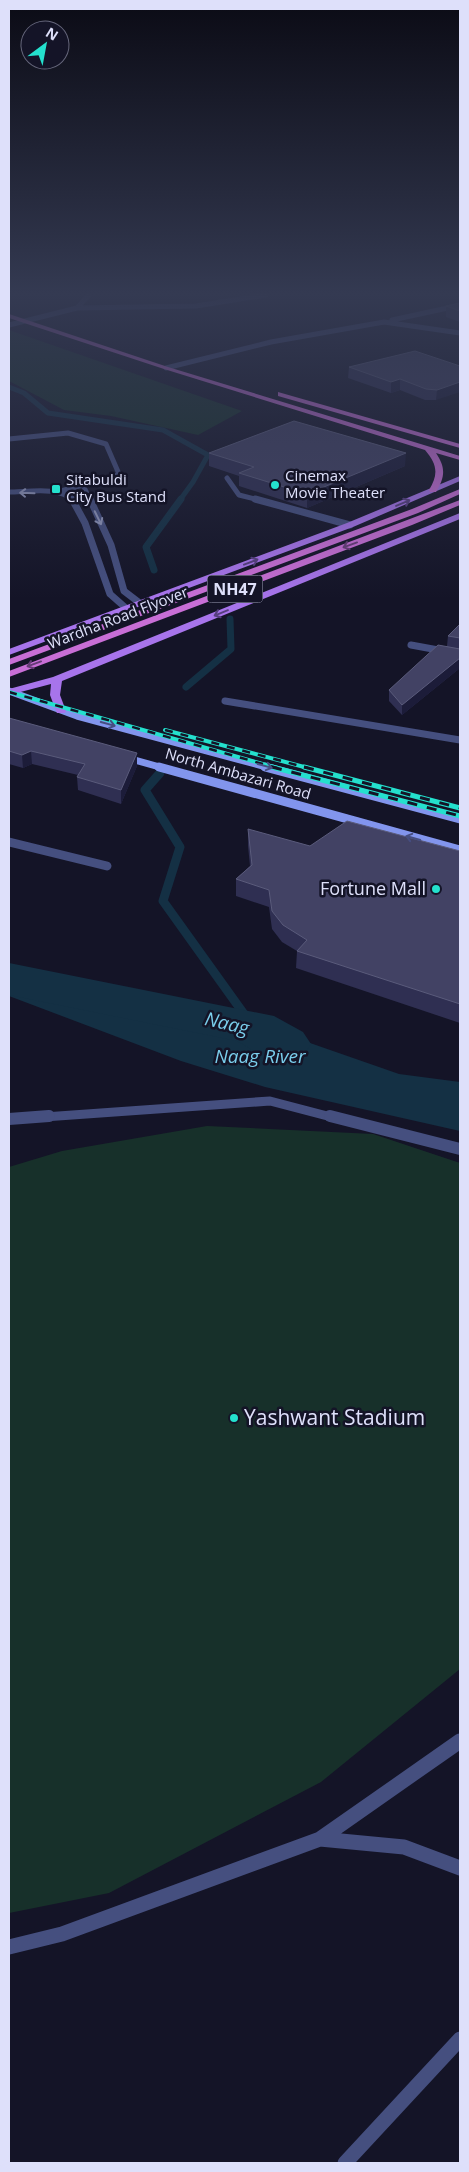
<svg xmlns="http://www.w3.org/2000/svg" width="469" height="2172" font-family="'Open Sans',sans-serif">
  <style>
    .green { fill: #17302a }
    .water { fill: #143044 }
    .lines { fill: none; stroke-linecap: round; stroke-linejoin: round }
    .stream-far2 { stroke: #143044; stroke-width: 5 }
    .stream-far1 { stroke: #143044; stroke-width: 7 }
    .stream { stroke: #143044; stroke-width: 9 }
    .river { fill: #143044; fill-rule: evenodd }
    .service-far2 { stroke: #454f7f; stroke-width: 5 }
    .service-far1 { stroke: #454f7f; stroke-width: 7 }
    .service { stroke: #454f7f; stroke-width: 9 }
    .minor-far3 { stroke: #454f7f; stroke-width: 7 }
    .minor-far2 { stroke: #454f7f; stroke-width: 9 }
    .minor-far1 { stroke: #454f7f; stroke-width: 12 }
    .minor { stroke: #454f7f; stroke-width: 15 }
    .tertiary { stroke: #454f7f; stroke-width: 15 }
    .secondary-far1 { stroke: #8295ed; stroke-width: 7 }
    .secondary { stroke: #8295ed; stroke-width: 9 }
    .primary { fill: #a774eb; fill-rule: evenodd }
    .trunk { fill: #c86ed6; fill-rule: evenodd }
    .rail-far1-casing { stroke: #24e0cd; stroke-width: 4 }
    .rail-casing { stroke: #24e0cd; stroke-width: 5 }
    .rail-far1 { stroke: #141427; stroke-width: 2.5; stroke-dasharray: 8; stroke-linecap: butt }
    .rail { stroke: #141427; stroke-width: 3; stroke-dasharray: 10; stroke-linecap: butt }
    .wall { fill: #2f2f52 }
    .shaded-wall { fill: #1c1c39 }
    .building { fill: #424264; stroke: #5a5b7b }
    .oneway { stroke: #9298bc }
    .oneway2 { stroke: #563f7f }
    .oneway3 { stroke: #653c76 }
    .oneway4 { stroke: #464e80 }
    .poi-dot { fill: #24e0cd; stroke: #141427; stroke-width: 2 }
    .labels { text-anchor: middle; stroke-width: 5; stroke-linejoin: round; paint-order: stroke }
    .far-poi-label { font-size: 15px; fill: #dee0fa; stroke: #141427; text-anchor: start }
    .far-street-label { font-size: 15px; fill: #dee0fa; stroke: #141427 }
    .shield { fill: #141427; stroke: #a1a3bb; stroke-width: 1 }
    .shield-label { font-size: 16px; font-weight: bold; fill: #dee0fa }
    .poi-label { font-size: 18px; fill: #dee0fa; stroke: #141427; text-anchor: end }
    .water-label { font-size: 19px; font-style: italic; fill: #7aceec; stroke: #141427 }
    .near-poi-label { font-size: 21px; fill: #dee0fa; stroke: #141427; text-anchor: start }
  </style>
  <rect width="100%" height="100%" fill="#141427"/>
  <path class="green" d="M9,330L242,411L198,435L111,416L64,410L9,381Z
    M207,1126L373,1134L460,1163V1669L321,1782L109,1893L9,1913V1167L62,1151Z"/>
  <path class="water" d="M9,968L144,1008L267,1028L399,1074L460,1082V1131L265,1087L181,1061L9,996Z"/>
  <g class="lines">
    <path class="stream-far2" d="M9,387L24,393L48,413L163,430L208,455L193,482L180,500"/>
    <path class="stream-far1" d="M154,570L146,547L181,499
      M186,687L231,649L230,619"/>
    <path class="stream" d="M160,773L145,790L180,847L163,901L254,1028"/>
    <path class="river" d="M9,963L274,1016L303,1032L311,1044L303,1056L283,1061L263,1056L237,1041L9,995Z"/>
    <path class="service-far2" d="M77,308L196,306L266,295
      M392,320L457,306
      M9,325L77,308L89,295
      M166,368L271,342L384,322L460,333
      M9,439L68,433L106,444L119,474L110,479L83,485L90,500
      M227,478L239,495L259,500
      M9,492C27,492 60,486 72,500
      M57,492L83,485"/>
    <path class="service-far1" d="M72,499L85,523L110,594L127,609
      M90,499L111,545L124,591L141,604
      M255,499L350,525"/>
    <path class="service" d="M9,842L107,866"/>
    <path class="minor-far3" d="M411,645L460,654
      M225,701L460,740"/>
    <path class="minor-far2" d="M30,1118L270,1101L335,1118"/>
    <path class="minor-far1" d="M330,1116L460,1149
      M9,1119L49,1116"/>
    <path class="minor" d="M320,1839L460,1741
      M9,1947L62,1934L320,1839L404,1847L460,1868"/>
    <path class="tertiary" d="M345,2163L460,2039"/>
    <path class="secondary-far1" d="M9,691L77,716L270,768
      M124,757L163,768"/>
    <path class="secondary" d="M159,767L460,850
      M265,767L460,819"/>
    <path class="primary" d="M460,476V481L353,527L9,655V649L347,523Z
      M460,513V519L62,681L60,695L66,711L65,713H57L56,711L50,695L51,684L9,695V689L53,677Z"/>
    <path class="trunk" d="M9,314L168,367L460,456V460L436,453C446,468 445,477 436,492H430L429,490C439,474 437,464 425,450L164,369L9,318Z
      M278,392L460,444V448L278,396Z
      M460,489V494L418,513L9,665V659L412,509Z
      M460,500V505L412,525L9,677V671Z"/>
    <g class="rail-far1-casing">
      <path id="rail-far1" d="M9,692L277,768
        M165,730L308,768"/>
    </g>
    <g class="rail-casing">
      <path id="rail" d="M272,767L460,816
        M304,767L460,808"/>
    </g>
    <use href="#rail-far1" class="rail-far1"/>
    <use href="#rail" class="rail"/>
  </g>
  <path class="wall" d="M460,303V322L446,317V306Z
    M460,366L436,400H425L400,390L391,393L348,378L349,367Z
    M209,453L405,466L307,508L239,486V476L209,466Z
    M460,624V668L402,715L389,701V690L447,646L448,636Z
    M9,718L137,766L121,804L78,790L77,777L78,775L32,764L23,768L9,764Z
    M248,829L310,846L460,851V1023L296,968L297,951L282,942L272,929L269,907L236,896V879L250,866L248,846Z"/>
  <path class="shaded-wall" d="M400,379V390L391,393V382Z
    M460,382V392L436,400L437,390Z
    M406,453L405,466L307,508V494Z
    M460,658V668L402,715V705Z
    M31,751L32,764L23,768L22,755Z
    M137,753V766L121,804V790Z"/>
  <path class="building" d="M460,303V311L446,306Z
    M415,351L460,366V382L437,390L426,389L400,379L391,382L349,367Z
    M294,421L406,453L307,494L239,473L254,467L209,453Z
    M460,624V638L448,636Z
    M438,645L460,649V658L402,705L389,690Z
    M9,718L137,753L121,790L77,777L85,764L31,751L22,755L9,751Z
    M347,821L460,851V1004L297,951L307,940L283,925L272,911L269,890L236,879L252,865L248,829L310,846Z"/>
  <defs><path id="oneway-shaft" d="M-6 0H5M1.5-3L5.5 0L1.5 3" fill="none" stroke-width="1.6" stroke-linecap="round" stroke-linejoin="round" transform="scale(1.25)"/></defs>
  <g class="oneway">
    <use href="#oneway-shaft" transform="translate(27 493) rotate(-178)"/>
    <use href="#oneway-shaft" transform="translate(98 518) rotate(64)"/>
  </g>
  <g class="oneway2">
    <use href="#oneway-shaft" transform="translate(403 503) rotate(-23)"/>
    <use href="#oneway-shaft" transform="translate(251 562) rotate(-21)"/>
    <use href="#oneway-shaft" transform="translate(221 613) rotate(158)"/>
  </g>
  <g class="oneway3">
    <use href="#oneway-shaft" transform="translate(350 545) rotate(160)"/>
    <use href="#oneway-shaft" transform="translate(34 664) rotate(160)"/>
  </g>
  <g class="oneway4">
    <use href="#oneway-shaft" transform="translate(108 724) rotate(15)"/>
    <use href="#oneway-shaft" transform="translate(265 766) rotate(15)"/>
    <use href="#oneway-shaft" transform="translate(413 838) rotate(-164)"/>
  </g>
  <linearGradient id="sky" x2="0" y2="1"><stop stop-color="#0b0b15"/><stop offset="0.49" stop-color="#343a52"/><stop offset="1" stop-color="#343a52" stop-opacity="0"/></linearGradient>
  <rect width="469" height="599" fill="url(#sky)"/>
  <g class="poi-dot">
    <circle cx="275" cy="485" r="5"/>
    <rect x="51" y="484" width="10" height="10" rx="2.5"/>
    <circle cx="436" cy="889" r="5"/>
    <circle cx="234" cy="1418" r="5"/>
  </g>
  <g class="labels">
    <g class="far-poi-label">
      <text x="285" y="481">Cinemax<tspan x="285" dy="17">Movie Theater</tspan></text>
      <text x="66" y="485">Sitabuldi<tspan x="66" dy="17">City Bus Stand</tspan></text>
    </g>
    <g class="far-street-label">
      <text transform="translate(118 618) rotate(-21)" y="5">Wardha Road Flyover</text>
      <text transform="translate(238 774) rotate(16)" y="5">North Ambazari Road</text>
    </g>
    <rect class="shield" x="207.5" y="575.5" width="55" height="27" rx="4"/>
    <g class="shield-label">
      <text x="235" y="595">NH47</text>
    </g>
    <g class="poi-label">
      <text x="426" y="895">Fortune Mall</text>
    </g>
    <g class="water-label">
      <text transform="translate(227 1023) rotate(13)" y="7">Naag</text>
      <text x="260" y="1063">Naag River</text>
    </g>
    <g class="near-poi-label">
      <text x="244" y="1425">Yashwant Stadium</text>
    </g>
  </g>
  <rect width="469" height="2172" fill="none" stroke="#dee0fa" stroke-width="20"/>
  <g transform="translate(45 45) rotate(32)"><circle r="24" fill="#141427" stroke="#65667b"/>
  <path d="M0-4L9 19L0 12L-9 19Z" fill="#24e0cd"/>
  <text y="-8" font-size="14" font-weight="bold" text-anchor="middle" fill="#dee0fa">N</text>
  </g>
</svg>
